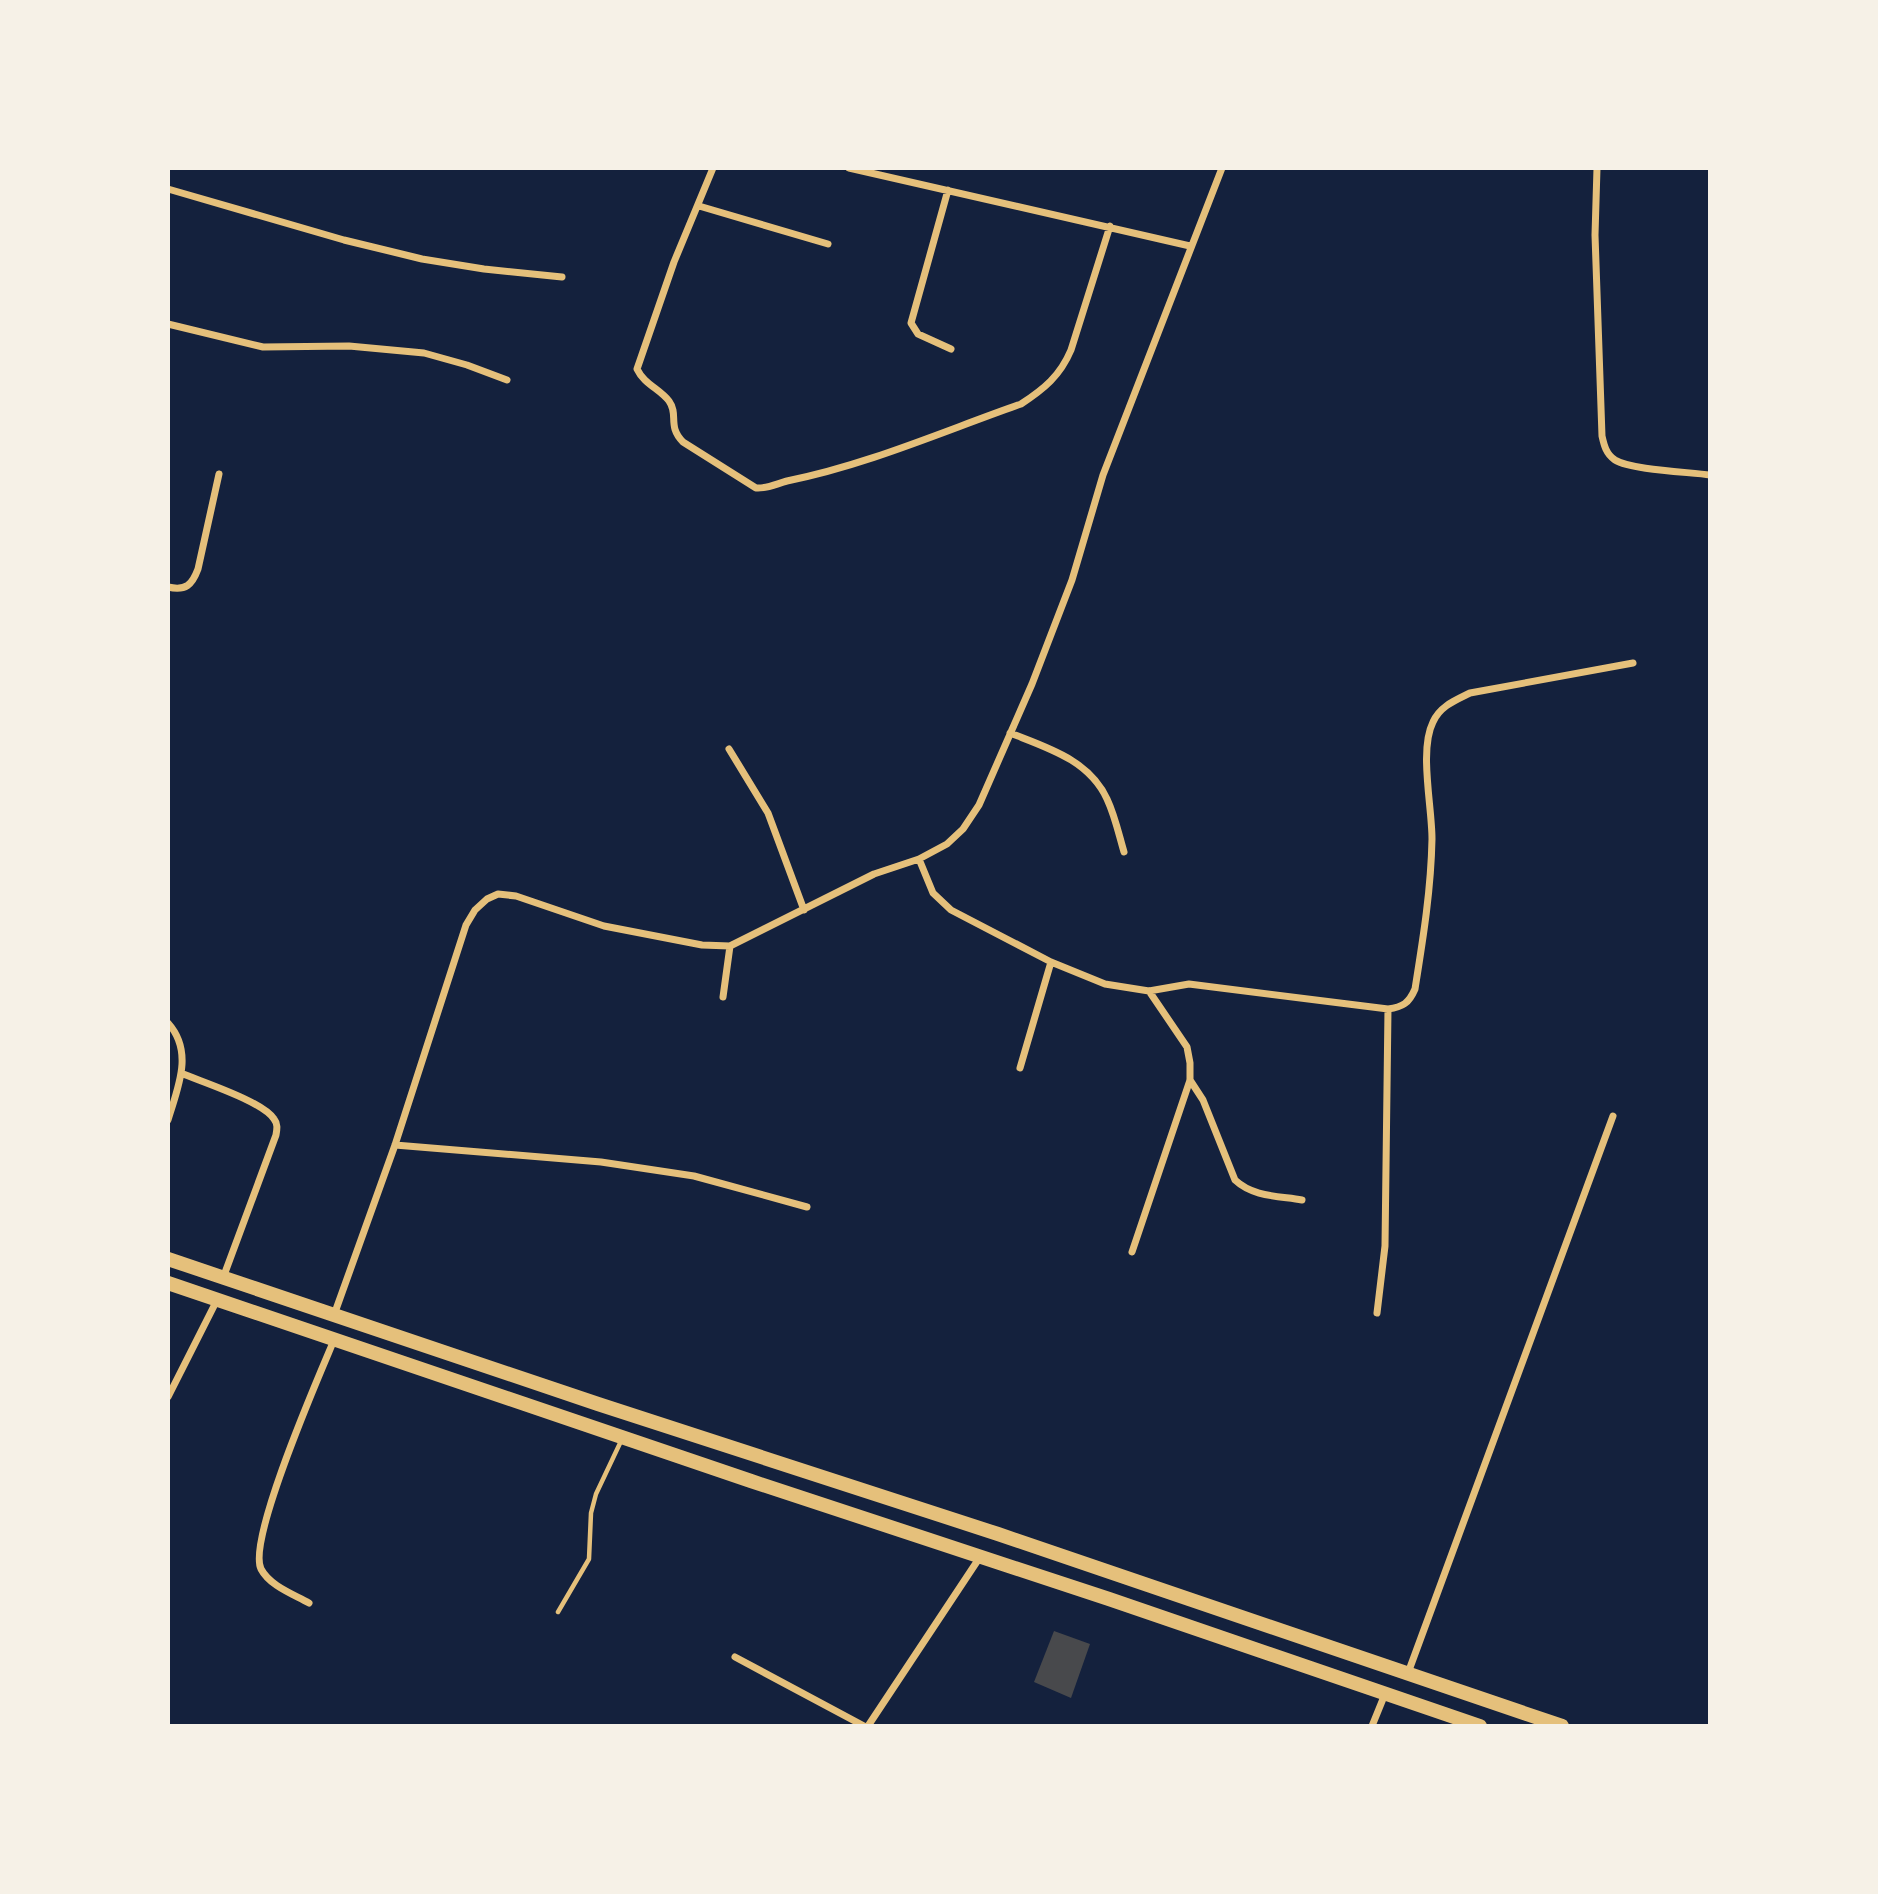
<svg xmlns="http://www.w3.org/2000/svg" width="1878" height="1894" font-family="'DM Sans',sans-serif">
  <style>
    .building { fill: #48494c }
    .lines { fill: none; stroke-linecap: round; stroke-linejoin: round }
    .service { stroke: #e5c07b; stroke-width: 4.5 }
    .minor { stroke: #e5c07b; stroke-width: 7 }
    .primary { stroke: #e5c07b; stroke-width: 14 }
  </style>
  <rect width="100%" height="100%" fill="#14213d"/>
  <path class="building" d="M1054,1631L1090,1644L1071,1698L1034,1682Z"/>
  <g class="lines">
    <path class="service" d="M558,1612L589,1559L591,1513L596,1494L622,1439"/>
    <path class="minor" d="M713,168L674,262L637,369C644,384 660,389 669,401C679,415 667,426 683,442L756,488C767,489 776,484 787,481C867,465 944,431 1021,404C1044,389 1060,376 1071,350L1110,226
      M849,168L1190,246
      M1597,168L1595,235L1602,436C1604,445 1606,454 1615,460C1631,470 1689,472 1710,475
      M168,189L344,240L422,259L484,269L562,277
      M948,190L911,323L918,334L951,349
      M699,206L828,244
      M168,324L263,347L349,346L424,353L467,365L507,380
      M168,587C186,591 192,585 198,569L219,474
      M1010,733C1048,748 1089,760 1107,799C1115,816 1119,835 1124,852
      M729,749L768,813L804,910
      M919,859L933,893L951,910L1051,962L1105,984L1149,991L1189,984L1388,1009C1403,1007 1409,1003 1415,989C1423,939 1431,890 1432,839C1432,806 1419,750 1433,722C1440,706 1456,700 1470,693L1633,663
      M723,997L730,946
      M168,1023C194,1052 178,1087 168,1120
      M1020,1068L1051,962
      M181,1073C202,1082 262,1101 274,1119C278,1124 277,1129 276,1135L223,1278
      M1190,1080L1203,1100L1235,1180C1253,1197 1279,1196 1302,1200
      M395,1145L601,1162L694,1176L807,1207
      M1132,1252L1190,1080V1063L1187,1047L1149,991
      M1377,1313L1385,1246L1388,1009
      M334,1315L395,1145L466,925L475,910L487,899L498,894L516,896L604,926L702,945L730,946L874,874L919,859L947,844L963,829L979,805L1032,684L1072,580L1103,475L1222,168
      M168,1397L217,1300
      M309,1603C293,1594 270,1586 261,1569C247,1540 319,1376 334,1340
      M735,1657L864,1726
      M1408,1673L1613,1116
      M868,1726L980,1557
      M1372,1726L1385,1694"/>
    <path class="primary" d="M168,1259L598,1404L998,1534L1562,1726
      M168,1283L751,1481L1109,1599L1480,1726"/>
  </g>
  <rect width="1878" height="1894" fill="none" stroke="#f6f1e7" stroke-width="340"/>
</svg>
